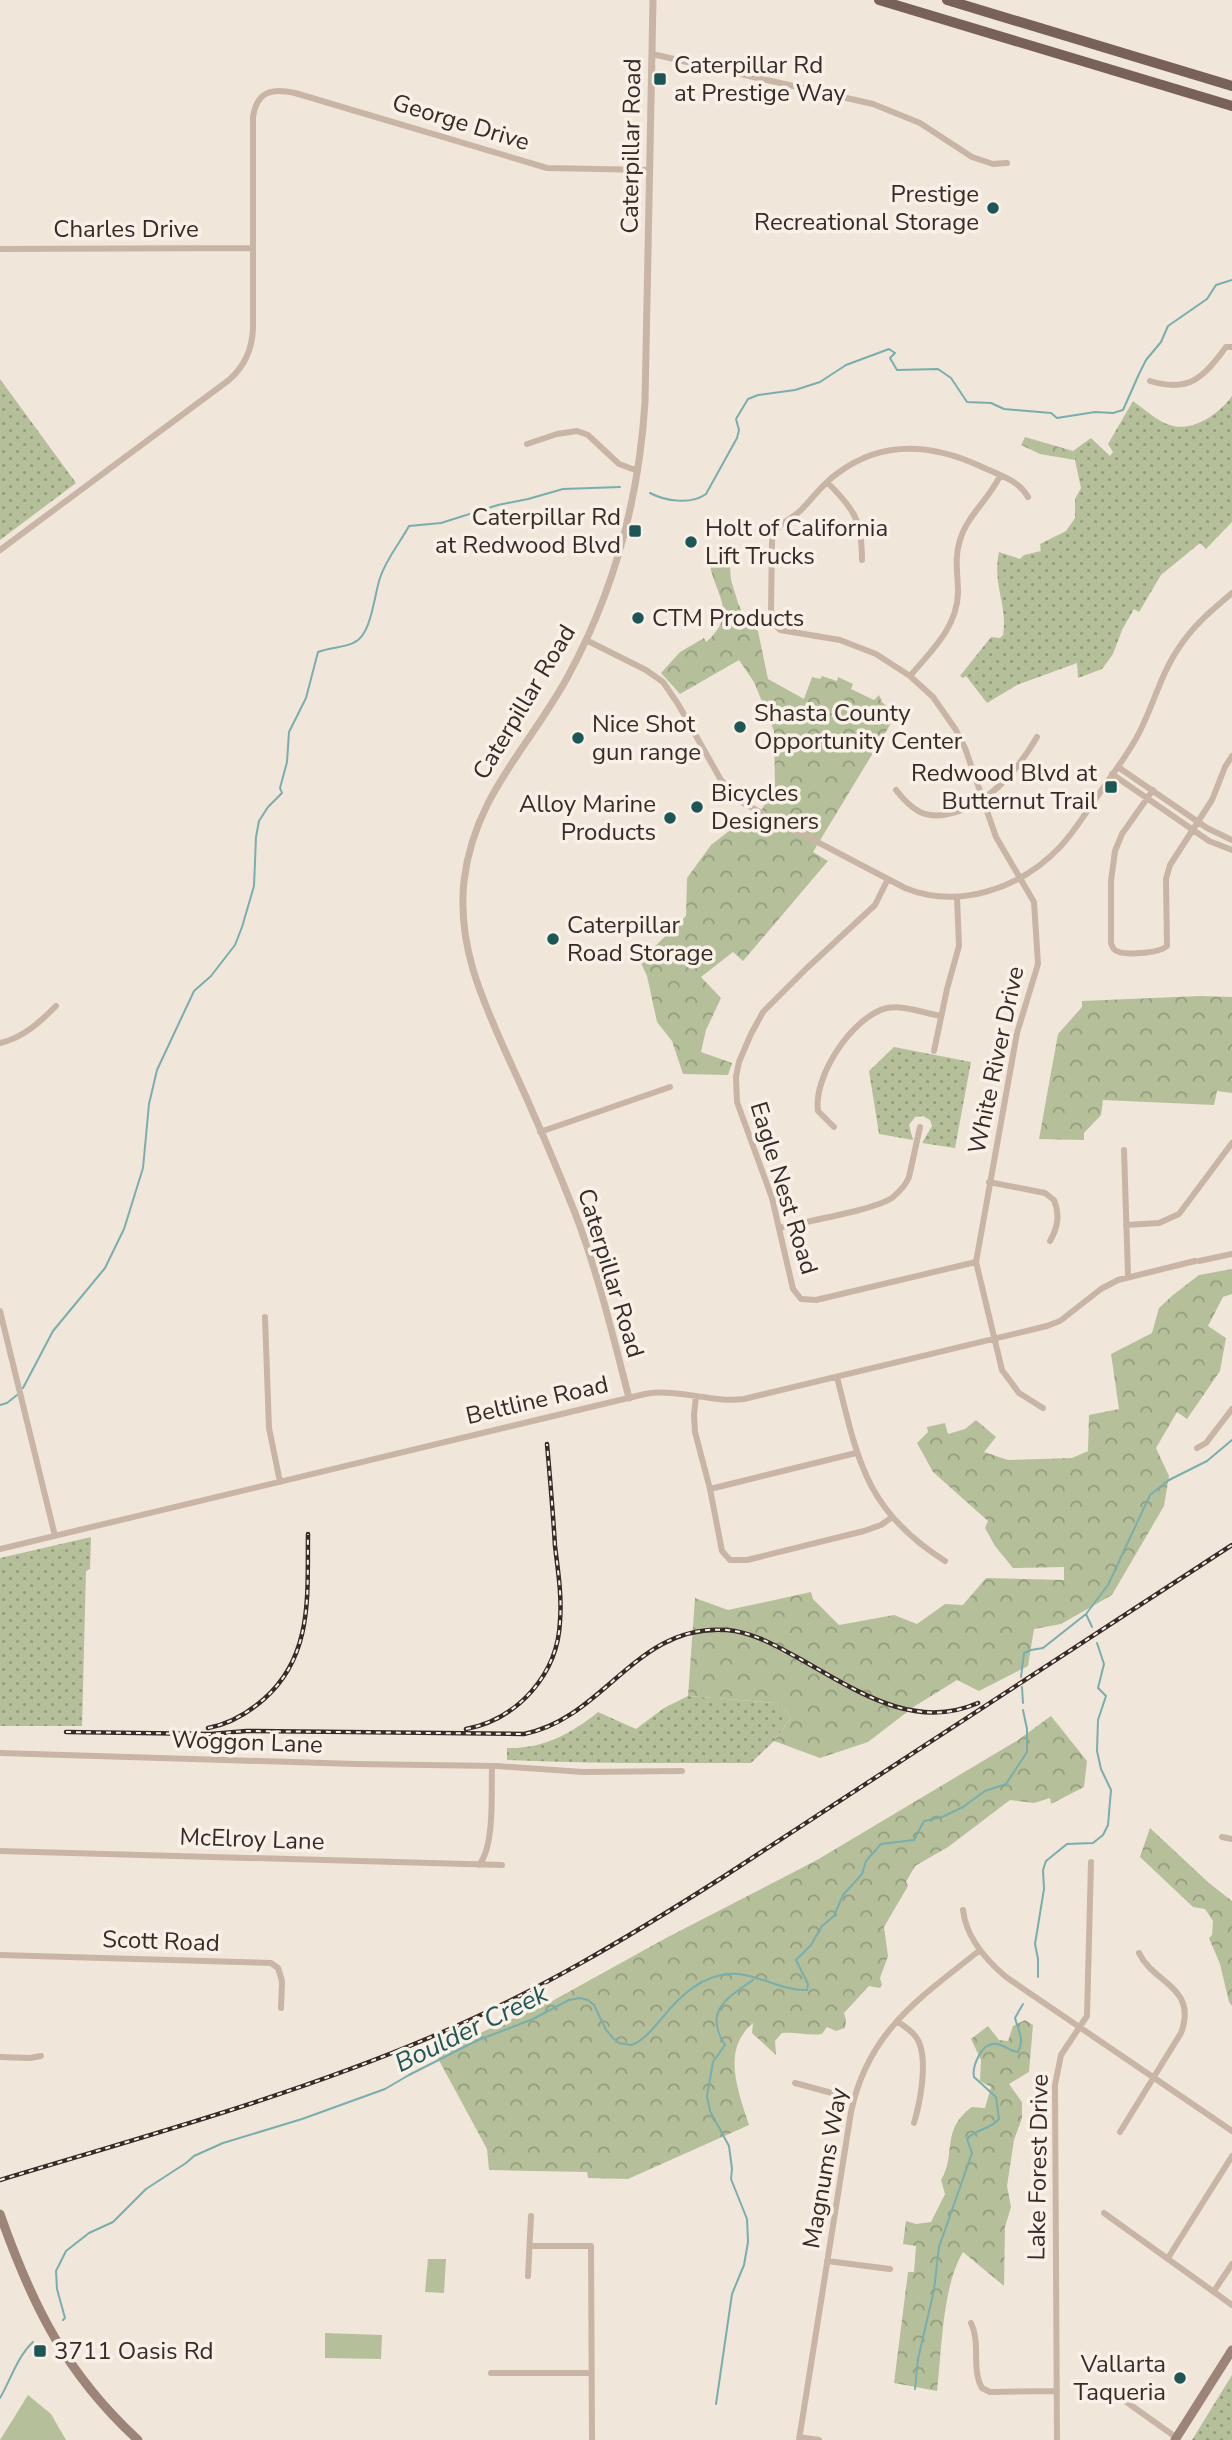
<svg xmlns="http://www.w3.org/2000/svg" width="1232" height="2440" font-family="'Nunito Sans',sans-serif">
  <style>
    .grass { fill: url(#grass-dots) }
    .forest { fill: url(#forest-crowns) }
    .pitch { fill: #b5c09a }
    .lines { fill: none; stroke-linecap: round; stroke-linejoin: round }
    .stream { stroke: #79aeae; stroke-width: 2 }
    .minor { stroke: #c9b5a6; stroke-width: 6 }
    .tertiary { stroke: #c9b5a6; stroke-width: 7 }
    .secondary { stroke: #9d8478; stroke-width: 9 }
    .primary { stroke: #786158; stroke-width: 10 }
    .rail-casing { stroke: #362b27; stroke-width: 4.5 }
    .rail { stroke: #f9f0e7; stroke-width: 2; stroke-dasharray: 5; stroke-linecap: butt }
    .poi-dot { fill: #1d5657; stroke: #f9f0e7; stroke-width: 2.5 }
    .labels { text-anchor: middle; stroke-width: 7; stroke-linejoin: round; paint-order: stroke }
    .poi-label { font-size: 24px; fill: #362b27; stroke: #f9f0e7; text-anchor: start }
    .street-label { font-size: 24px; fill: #362b27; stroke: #f9f0e7 }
    .water-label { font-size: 26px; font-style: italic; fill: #1d5657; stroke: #f9f0e7 }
  </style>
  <defs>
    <pattern id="grass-dots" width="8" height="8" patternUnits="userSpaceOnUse" patternTransform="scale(1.75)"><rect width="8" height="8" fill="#b5c09a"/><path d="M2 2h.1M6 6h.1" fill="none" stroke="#949c7e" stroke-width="1.8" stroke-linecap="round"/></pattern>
    <pattern id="forest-crowns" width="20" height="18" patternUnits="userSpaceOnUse" patternTransform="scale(1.75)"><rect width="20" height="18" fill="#b5c09a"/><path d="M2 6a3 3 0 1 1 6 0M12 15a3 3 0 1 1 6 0" fill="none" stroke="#949c7e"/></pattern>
  </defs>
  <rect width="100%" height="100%" fill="#f1e6da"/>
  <path class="grass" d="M0,379L76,483L0,540Z
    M1232,396V522L1206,549L1200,543L1161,575L1139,612L1134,609L1122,630L1113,654L1102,669L1078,678L1077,663L1017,685L987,703L966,676L963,678L960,676L991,637L1000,638L1003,635C1008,605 992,585 999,552L1020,559L1024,555L1041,551L1040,544L1066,531L1075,518V499L1081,488L1073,451L1091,438L1110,456L1113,452L1108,444L1133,401C1144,409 1157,421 1170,425C1193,433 1220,413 1232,396Z
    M894,1047L971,1062L955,1148L922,1143L932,1126L930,1120L923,1116L915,1117L909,1125L913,1140L879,1134L869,1071Z
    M91,1537L90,1569L86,1571L82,1726H0V1558Z
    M688,1696L775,1703L782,1706L791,1718L774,1741L751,1763C670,1763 588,1764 507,1760V1748C543,1749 571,1734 598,1712L636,1729L664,1708Z
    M1232,2375V2440H1192Z"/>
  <path class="forest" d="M1025,437L1073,451L1075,460L1040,454L1021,445Z
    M729,554L731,580L738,603L745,619L758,631L768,679L804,699L812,677L820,679L822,676L837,681L838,677L853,684L851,689L874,700L879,695L882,702L896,715L813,852L828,861L743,961L733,952L701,977L721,998L706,1030L701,1052L732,1063L728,1075L683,1074L672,1041L657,1022L647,976L640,961L686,916L687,878L711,845L746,818L755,821L775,787L774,731L754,682L739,660L680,694L661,673L680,652L704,638L706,642C738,614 717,598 710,566L719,556Z
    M1200,996L1232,997V1093L1217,1091L1214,1105L1103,1100L1101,1115L1084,1133V1140L1039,1139L1058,1034L1082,1007V1001Z
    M1232,1269V1294L1223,1297L1208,1326L1226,1338L1220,1371L1187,1419L1177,1412L1156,1448L1169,1476L1164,1506L1112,1595L1061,1624L1034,1629L1028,1666L979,1691L957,1680L915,1706L868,1742L820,1758L774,1741L791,1718L782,1706L775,1703L688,1696L695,1598L728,1610L811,1592L813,1599L839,1625L894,1615L917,1624L945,1604L963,1605L986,1578L1064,1580V1567L1013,1568L995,1546L985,1528L988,1521L933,1472L917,1443L928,1432L927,1427L945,1423L948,1434L965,1429L976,1420L996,1437L984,1452L1008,1460L1072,1458L1088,1451L1089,1415L1119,1409L1111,1354L1152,1333L1159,1308L1173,1295L1199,1275Z
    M1051,1716L1087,1761L1084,1787L1051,1804L1050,1798L1034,1803L1010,1800L948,1847L915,1866L906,1882L908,1886L884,1927L888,1956L880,1978L882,1985L880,1988L869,1986L844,2013L846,2020L845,2028L836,2031L827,2027L822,2034C808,2036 796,2032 782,2033L775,2041L776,2055L752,2033L753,2023C721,2050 738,2090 749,2125L628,2179L588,2178L587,2172L489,2170L487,2149L435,2053L554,2000L666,1938L817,1860L1018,1740Z
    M1150,1828L1209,1883L1232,1901V2006L1229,2002L1220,1964L1209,1938L1212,1935L1213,1921L1205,1909L1193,1907L1140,1857Z
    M1025,2020L1033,2025L1029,2072L1009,2084L1022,2102V2118L1014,2140L1007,2186L1011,2207L1005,2227L1004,2286L963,2252C942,2287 942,2350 937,2391L894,2383L908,2272H914L916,2246L903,2244L906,2221L916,2224L931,2222L945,2194L941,2180C957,2154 940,2130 972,2107L985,2108L991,2087L980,2081L981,2060L971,2039L988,2026L999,2040L1008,2041L1013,2026Z"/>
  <path class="pitch" d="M428,2259H446L444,2293L425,2292Z
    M325,2333L382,2335L381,2359L325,2358Z
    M28,2395L51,2414L66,2440H0Z"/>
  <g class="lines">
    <path class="stream" d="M650,493C665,501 691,505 706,494L737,438L739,430L736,419L748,399L758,395L795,390L820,382L846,365L889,349L895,353L890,358L897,370L938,369L951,378L967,402L991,403L1004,409L1051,413L1057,418L1095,412L1113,413L1123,410L1139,374L1146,360L1161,342L1168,326L1207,299L1216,285L1232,280
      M23,1388L53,1331L105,1268L124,1229L143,1168L149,1104L157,1070L194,991L211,976L235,945L242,927L254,886L256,837L259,821L268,807L282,793L280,788L287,762L289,732L306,698L318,652C330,647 345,648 355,642C372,633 374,595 380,578C386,559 400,543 409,526L441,523L498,505L528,499L563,489L620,487
      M0,1405L7,1403L17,1395
      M1092,1627L1086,1614L1108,1585L1150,1495L1169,1480L1207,1461L1232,1440
      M1021,1677L1024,1653L1031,1650L1043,1648L1086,1614
      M1022,1687L1023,1703
      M1038,1977V1959L1035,1944L1044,1889L1043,1870L1046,1861L1067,1844L1093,1843L1103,1835L1108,1825L1111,1790L1101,1769L1097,1751L1098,1720L1106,1696L1098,1688L1104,1664L1097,1643
      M63,2320L65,2318L57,2289L56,2271L66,2251L89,2233L113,2222L146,2189L186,2163L194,2156L223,2143L302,2119L385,2089L409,2075L476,2041L533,2019L569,2000L580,1998L588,2000L594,2005L606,2030L614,2039L619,2043L631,2045C644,2041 654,2027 663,2017C680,1996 701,1976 729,1974C756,1972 780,1991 807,1990L808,1984L796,1960L811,1945L822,1926L834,1916L843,1895L862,1874L866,1861L881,1844L914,1840L924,1821L942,1817L963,1807L985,1791L1006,1784L1027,1752V1729L1023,1710
      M915,2389L918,2359L934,2290L939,2247L972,2153L967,2139C975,2129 990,2130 999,2119L996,2097L974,2077C972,2066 982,2041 997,2044C1004,2045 1010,2051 1018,2052C1025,2040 1018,2030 1015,2018L1023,2004
      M0,2398C11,2379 17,2357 33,2342
      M716,2404L732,2294L744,2265L748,2242L747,2219L731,2179L732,2169L729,2146L710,2111L707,2096L713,2062L725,2045C703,2011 727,1998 753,1980"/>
    <path class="minor" d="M652,54L873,104L920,123L972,157L993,164L1007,163
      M0,249L253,248
      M1150,381C1189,393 1203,378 1226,347H1232
      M527,444L557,434L577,431L588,435L619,464L638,471
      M827,482C854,509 862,520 862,560
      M1028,497C1019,480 997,474 980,466C932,444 882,440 838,473C823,483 813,498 800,511C792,518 782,523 775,530L772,541L771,610L774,624L780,630L840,640L876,654L910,676L933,697L956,730L965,748L996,837L1034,902L1038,964L1017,1033L976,1262L1002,1370L1019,1393L1043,1408
      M0,550L229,380C245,366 252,350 253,329V117C257,91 272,88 295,93L547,168L650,170
      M586,640L646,670L663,682L678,704L721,780L743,803L905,888C959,910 1021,888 1060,847C1076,830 1088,809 1101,791C1114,772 1129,753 1139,733C1154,704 1161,673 1180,646C1194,625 1213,609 1232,593
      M910,676C931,651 957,628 958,593C958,575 954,558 960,540C967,516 989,499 1000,476
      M1118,767L1207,828L1232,840
      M1112,774L1209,841L1232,850
      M896,790C903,799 910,807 920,812C931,817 943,816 953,813C992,801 1017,771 1037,737
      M1153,790L1122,834L1115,851L1111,881V943C1113,948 1113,950 1119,952C1129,955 1160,953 1167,946L1166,879L1170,865L1212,800L1225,767L1232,756
      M888,879L875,905L807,968L763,1012L751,1034L739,1062L736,1077L737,1102L772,1198L793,1289L801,1299L816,1300L976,1262
      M0,1043C23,1038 40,1022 56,1006
      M934,1051L947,989L959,946L957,897
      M834,1127L818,1111C813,1076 853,1016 887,1008C903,1005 924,1013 941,1016
      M540,1132L670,1087
      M1124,1150L1128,1276
      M989,1182L1045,1193L1054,1200C1060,1215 1058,1227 1050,1241
      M1126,1225L1159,1223L1179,1214L1232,1143
      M779,1228C806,1221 871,1211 892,1198C899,1192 906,1185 909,1177L920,1127
      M1199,1261L1232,1254
      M0,1311L55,1536
      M265,1317L269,1428L280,1482
      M837,1377C858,1461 866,1511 945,1561
      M696,1396L694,1415L695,1432L710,1489L722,1551L730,1560H747L864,1531L881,1525L891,1518
      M1197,1448L1206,1443L1232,1409
      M710,1489L856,1453
      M0,1549L645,1394C679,1388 710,1403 744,1399L1047,1326L1060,1321L1101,1289L1118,1280L1195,1261
      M0,1753L355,1764L497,1766L583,1772L682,1771
      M1222,1837L1232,1839
      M0,1851L502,1865
      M479,1865C495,1846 491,1792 492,1766
      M963,1910C966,1937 986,1960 1006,1977L1232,2131
      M0,1955L271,1963L278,1968L282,1981L281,2008
      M897,2021C905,2027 917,2034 920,2045C927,2066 920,2103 914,2123
      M0,2057L30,2058L41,2056
      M795,2083L854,2099
      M1120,2132L1181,2033C1198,1987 1154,1984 1139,1953
      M1104,2213L1232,2305
      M531,2246H591L592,2440
      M1168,2258L1232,2156
      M827,2261L890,2269
      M528,2276L531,2216
      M1214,2291L1232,2264
      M971,2323C981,2343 971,2369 982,2388L990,2392L1057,2391
      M491,2373H590
      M1111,2391L1177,2438
      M799,2437L819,2440
      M799,2440L851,2112C868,2031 920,1998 980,1950
      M1057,2440L1055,2085L1061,2055L1087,2016L1091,1862"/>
    <path class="tertiary" d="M629,1398C613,1336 598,1273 575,1213C554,1160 531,1107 507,1055C482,999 457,945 464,881C474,796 528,749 567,678C614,592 639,499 645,402L653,0"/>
    <path class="secondary" d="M0,2214C32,2305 66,2374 138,2440
      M1175,2440L1232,2350"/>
    <path class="primary" d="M879,0L1232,106
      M947,0L1232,86"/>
    <g class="rail-casing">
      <path id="rail" d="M208,1728C229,1724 248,1713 264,1699C314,1655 307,1593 308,1534
        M466,1729C518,1719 558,1674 560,1621C562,1596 558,1571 555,1546C553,1512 550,1478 547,1444
        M66,1732L211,1734L246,1731L524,1734C605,1718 636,1623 727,1630C750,1632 771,1643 791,1654C849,1685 910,1733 978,1703
        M0,2180C145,2136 292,2096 431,2037C534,1994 629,1937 723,1877L1232,1545"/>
    </g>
    <use href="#rail" class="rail"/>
  </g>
  <g class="poi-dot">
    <rect x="653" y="72" width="14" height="14" rx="3.5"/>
    <circle cx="993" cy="208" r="7"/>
    <rect x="628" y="524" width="14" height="14" rx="3.5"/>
    <circle cx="691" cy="542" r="7"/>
    <circle cx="638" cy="618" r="7"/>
    <circle cx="740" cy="727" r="7"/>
    <circle cx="578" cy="738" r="7"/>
    <rect x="1104" y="780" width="14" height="14" rx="3.5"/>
    <circle cx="697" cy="807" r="7"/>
    <circle cx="670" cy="818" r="7"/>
    <circle cx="553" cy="939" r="7"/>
    <rect x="33" y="2344" width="14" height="14" rx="3.5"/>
    <circle cx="1180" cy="2378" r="7"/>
  </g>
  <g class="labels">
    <g class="poi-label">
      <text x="674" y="73">Caterpillar Rd<tspan x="674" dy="28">at Prestige Way</tspan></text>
      <text x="979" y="202" text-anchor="end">Prestige<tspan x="979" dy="28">Recreational Storage</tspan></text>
      <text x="621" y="525" text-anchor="end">Caterpillar Rd<tspan x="621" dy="28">at Redwood Blvd</tspan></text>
      <text x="705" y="536">Holt of California<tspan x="705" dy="28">Lift Trucks</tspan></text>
      <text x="652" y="626">CTM Products</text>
      <text x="754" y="721">Shasta County<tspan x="754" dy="28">Opportunity Center</tspan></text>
      <text x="592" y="732">Nice Shot<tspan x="592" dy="28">gun range</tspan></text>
      <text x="1097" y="781" text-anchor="end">Redwood Blvd at<tspan x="1097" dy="28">Butternut Trail</tspan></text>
      <text x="711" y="801">Bicycles<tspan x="711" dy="28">Designers</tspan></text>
      <text x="656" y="812" text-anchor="end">Alloy Marine<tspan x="656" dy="28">Products</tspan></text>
      <text x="567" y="933">Caterpillar<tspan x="567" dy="28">Road Storage</tspan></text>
      <text x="54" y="2359">3711 Oasis Rd</text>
      <text x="1166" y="2372" text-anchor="end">Vallarta<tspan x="1166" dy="28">Taqueria</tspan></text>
    </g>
    <g class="street-label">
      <text transform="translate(461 122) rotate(17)" y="8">George Drive</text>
      <text transform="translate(631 146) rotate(-89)" y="8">Caterpillar Road</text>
      <text x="126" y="237">Charles Drive</text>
      <text transform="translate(524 702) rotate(-59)" y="8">Caterpillar Road</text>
      <text transform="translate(996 1060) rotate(-78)" y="8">White River Drive</text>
      <text transform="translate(784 1188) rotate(73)" y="8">Eagle Nest Road</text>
      <text transform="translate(611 1273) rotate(73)" y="8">Caterpillar Road</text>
      <text transform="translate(537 1400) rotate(-13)" y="8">Beltline Road</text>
      <text transform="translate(247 1742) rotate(2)" y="8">Woggon Lane</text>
      <text transform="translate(252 1839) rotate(2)" y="8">McElroy Lane</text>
      <text transform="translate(161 1941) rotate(2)" y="8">Scott Road</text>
      <text transform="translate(1038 2167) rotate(-89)" y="8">Lake Forest Drive</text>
      <text transform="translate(825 2168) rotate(-80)" y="8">Magnums Way</text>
    </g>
    <g class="water-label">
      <text transform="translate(471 2028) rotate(-26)" y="9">Boulder Creek</text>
    </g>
  </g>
</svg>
